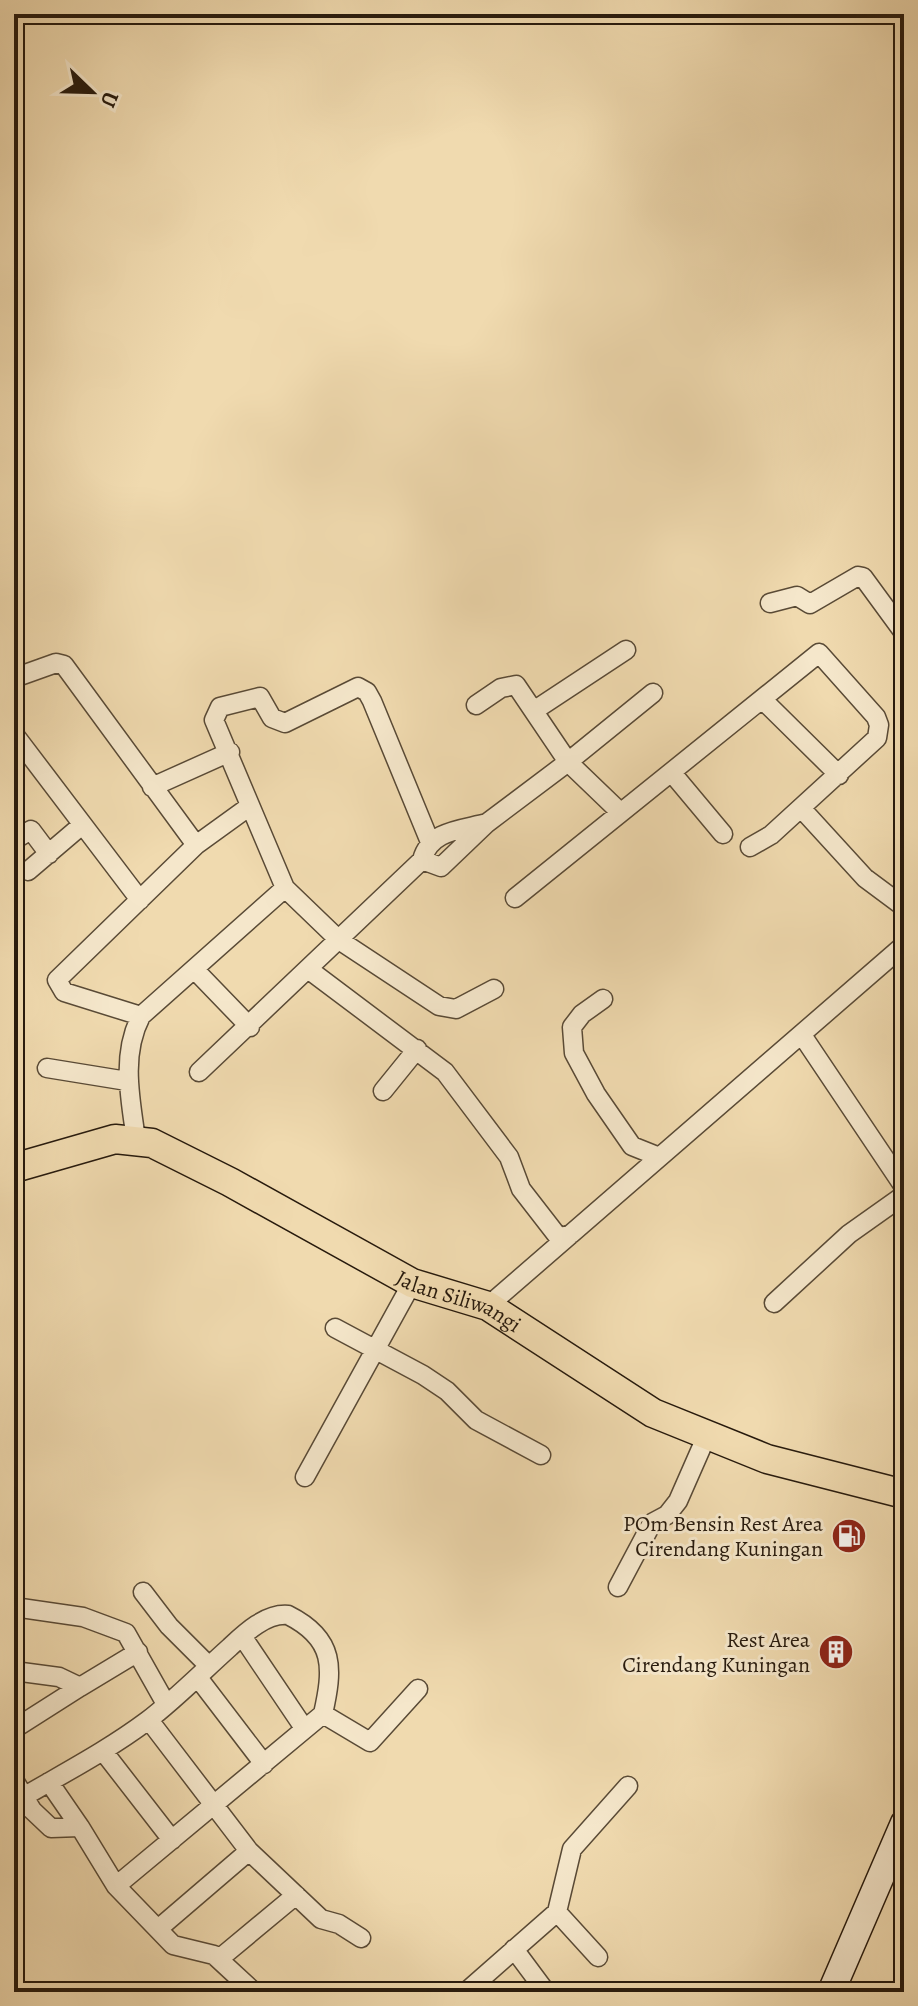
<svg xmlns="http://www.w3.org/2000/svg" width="918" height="2006" font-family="Alegreya,serif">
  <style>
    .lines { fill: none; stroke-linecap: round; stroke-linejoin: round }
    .street-casing { stroke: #594a36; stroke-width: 21 }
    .secondary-casing { stroke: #271a0d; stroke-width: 29 }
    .primary-casing { stroke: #271a0d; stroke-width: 31 }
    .street { stroke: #f5e7cb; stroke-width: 18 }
    .secondary { stroke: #f5e7cb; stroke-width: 26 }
    .primary { stroke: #f0daaf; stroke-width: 28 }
    .labels { text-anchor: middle; stroke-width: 6; stroke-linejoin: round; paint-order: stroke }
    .street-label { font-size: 22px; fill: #271a0d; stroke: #f5e7cb }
    .poi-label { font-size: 22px; fill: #271a0d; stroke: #f5e7cb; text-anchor: end }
  </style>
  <rect width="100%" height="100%" fill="#f0daaf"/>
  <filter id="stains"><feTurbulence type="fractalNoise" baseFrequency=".0025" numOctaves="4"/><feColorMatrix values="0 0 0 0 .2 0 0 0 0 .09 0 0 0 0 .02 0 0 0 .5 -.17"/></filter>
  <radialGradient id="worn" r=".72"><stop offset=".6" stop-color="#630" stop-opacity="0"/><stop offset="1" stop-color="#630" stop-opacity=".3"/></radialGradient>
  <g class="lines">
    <g class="street-casing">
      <path id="street" d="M770,603L797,596L810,604L858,576L863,577L904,633
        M14,678L56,663L64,665L196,845
        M763,700L839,775
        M476,705L501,688L516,685L568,762L653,693
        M535,710L626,650
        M14,734L140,900
        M672,773L723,834
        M152,787L230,752
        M801,808L865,878L904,907
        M14,840L31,830L49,854
        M422,860L441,867L487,823L568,762L620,812
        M28,871L82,825
        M285,888L339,940L439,1006L456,1009L494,989
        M515,898L819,653L876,717L879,725L877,738L771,835L750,847
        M194,969L250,1027
        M308,969L445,1072L509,1157L521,1189L559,1238L571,1234
        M603,999L582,1014L572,1027L574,1053L596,1094L632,1146L657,1156
        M141,1016L64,992L57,980L196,845L250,806
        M802,1035L904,1187
        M47,1068L127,1081
        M199,1072L422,860C430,830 461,830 487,823
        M383,1091L417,1049
        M136,1139C130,1098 121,1054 141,1016L285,888L214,720L220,707L260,697L272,718L285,723L358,687L367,692L372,701L430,842
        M774,1303L849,1234L904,1195
        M488,1306L904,945
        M335,1328L423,1375L447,1391L476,1420L541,1455
        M305,1477L412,1283
        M618,1587L652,1523L667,1515L678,1501L707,1435
        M143,1592L169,1626L209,1666
        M14,1607L83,1617L126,1633L166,1704
        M242,1636L304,1728
        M14,1671L59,1677L80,1687L138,1652
        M199,1679L264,1764
        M323,1714L370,1742L418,1689
        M149,1720L249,1851L321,1919L339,1924L361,1938
        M14,1729L80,1687
        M103,1751L172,1840
        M14,1780L32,1810L51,1828L80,1827L116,1886L173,1945L214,1955L254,1992
        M49,1782L80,1827
        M25,1796C66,1772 108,1750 147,1721C177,1698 202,1672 230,1647C245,1633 266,1613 288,1615C336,1639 333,1669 323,1714L116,1886
        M557,1912L598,1957
        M158,1929L249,1851
        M514,1949L546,1992
        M219,1959L296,1895
        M466,1992L557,1912L572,1849L628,1786"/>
    </g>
    <g class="secondary-casing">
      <path id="secondary" d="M831,1992L904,1823"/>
    </g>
    <g class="primary-casing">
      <g id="primary">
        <path id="s1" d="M14,1168L115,1139L152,1143L230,1182L412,1283L488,1306L653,1413L767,1459L904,1494"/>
      </g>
    </g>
    <use href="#street" class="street"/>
    <use href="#secondary" class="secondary"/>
    <use href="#primary" class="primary"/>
  </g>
  <defs>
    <g id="fuel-disc" transform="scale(1.8)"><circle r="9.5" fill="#8f2418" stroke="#f5e7cb"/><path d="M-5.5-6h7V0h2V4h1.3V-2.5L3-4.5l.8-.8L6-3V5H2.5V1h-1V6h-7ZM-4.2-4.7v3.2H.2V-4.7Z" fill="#fff"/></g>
    <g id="building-disc" transform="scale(1.8)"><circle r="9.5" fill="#8f2418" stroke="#f5e7cb"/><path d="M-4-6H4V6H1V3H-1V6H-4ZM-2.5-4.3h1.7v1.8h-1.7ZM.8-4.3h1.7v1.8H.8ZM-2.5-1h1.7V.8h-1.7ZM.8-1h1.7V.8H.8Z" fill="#fff"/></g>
  </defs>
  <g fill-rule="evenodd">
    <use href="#fuel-disc" x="849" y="1536"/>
    <use href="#building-disc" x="836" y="1652"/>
  </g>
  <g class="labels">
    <g class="street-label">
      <text dy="8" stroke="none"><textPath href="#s1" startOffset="488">Jalan Siliwangi</textPath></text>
    </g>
    <g class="poi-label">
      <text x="823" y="1531">POm Bensin Rest Area<tspan x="823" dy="25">Cirendang Kuningan</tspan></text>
      <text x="810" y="1647">Rest Area<tspan x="810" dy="25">Cirendang Kuningan</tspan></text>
    </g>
  </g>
  <rect width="918" height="2006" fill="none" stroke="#f0daaf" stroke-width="48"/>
  <rect x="16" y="16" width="886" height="1974" fill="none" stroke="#271a0d" stroke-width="4"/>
  <rect x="24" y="24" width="870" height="1958" fill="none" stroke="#271a0d" stroke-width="2"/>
  <g transform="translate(92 92) rotate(113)" stroke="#f5e7cb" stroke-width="6" paint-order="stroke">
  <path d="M0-6L14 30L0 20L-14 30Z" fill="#271a0d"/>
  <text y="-12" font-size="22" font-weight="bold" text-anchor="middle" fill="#271a0d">U</text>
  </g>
  <rect width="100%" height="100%" filter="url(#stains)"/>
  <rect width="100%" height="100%" fill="url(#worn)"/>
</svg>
